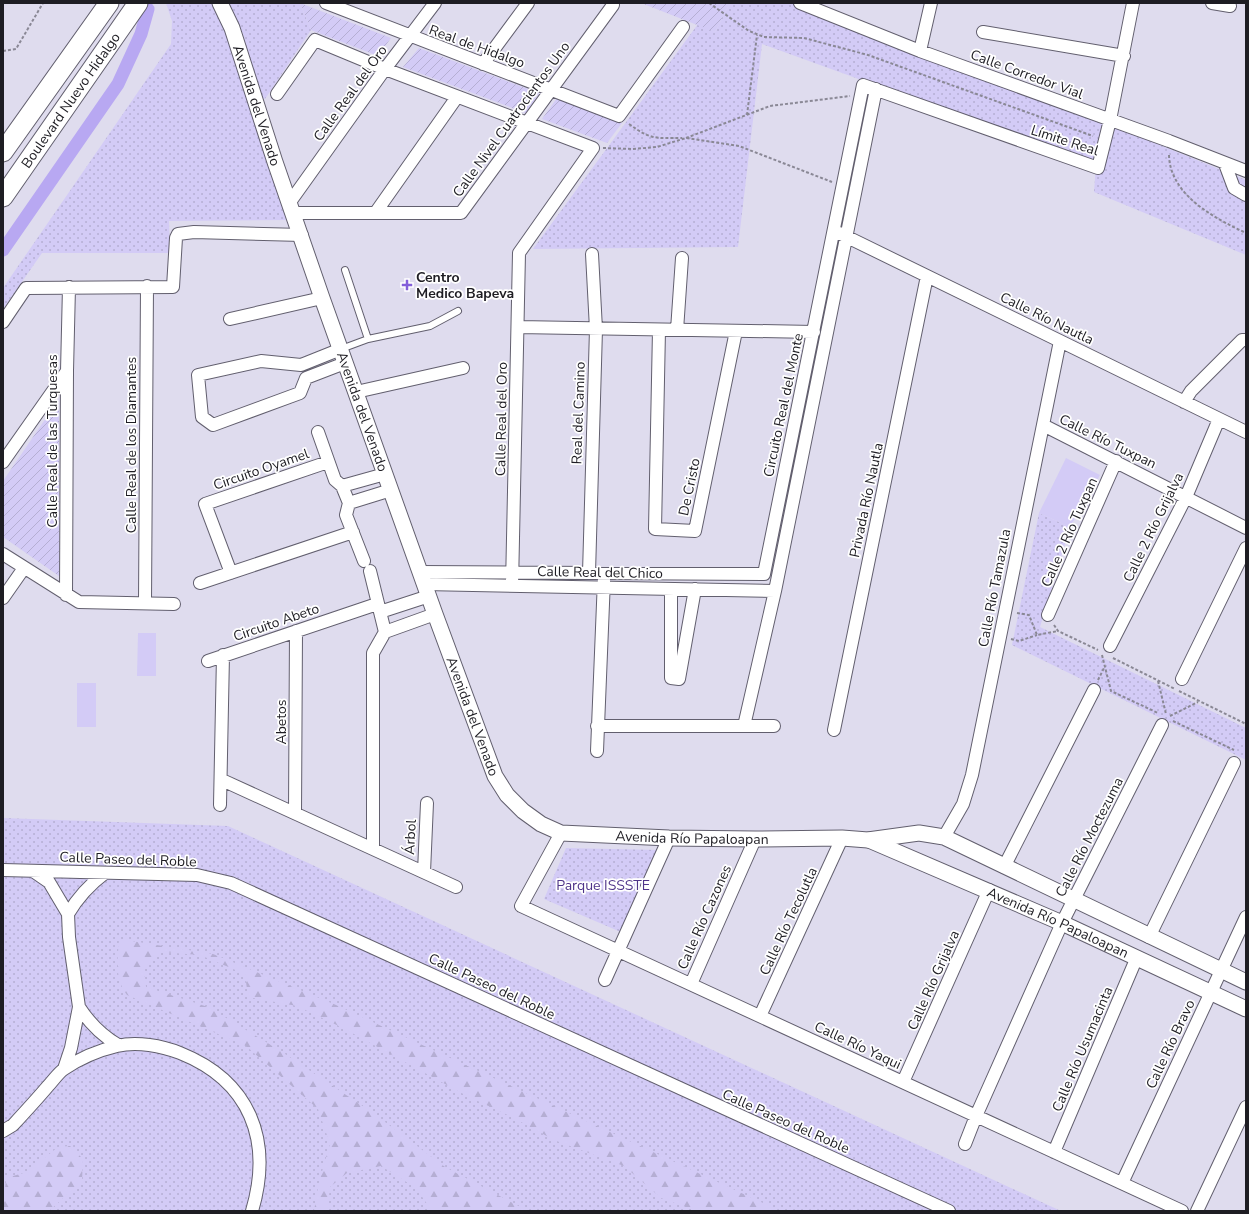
<svg xmlns="http://www.w3.org/2000/svg" width="1249" height="1214" font-family="'Nunito Sans',sans-serif">
  <style>
    .grass { fill: url(#grass-dots) }
    .forest { fill: url(#forest-firs) }
    .garden { fill: url(#garden-furrows) }
    .pitch { fill: #d3cbf6 }
    .lines { fill: none; stroke-linecap: round; stroke-linejoin: round }
    .canal { stroke: #b8a8f2; stroke-width: 13 }
    .service-casing { stroke: #625f6e; stroke-width: 8 }
    .minor-casing { stroke: #625f6e; stroke-width: 14 }
    .tertiary-casing { stroke: #625f6e; stroke-width: 17 }
    .primary-casing { stroke: #625f6e; stroke-width: 21 }
    .path { stroke: #8a8895; stroke-width: 2; stroke-dasharray: 3 2; stroke-linecap: butt }
    .service { stroke: #fff; stroke-width: 6 }
    .minor { stroke: #fff; stroke-width: 12 }
    .tertiary { stroke: #fff; stroke-width: 15 }
    .primary { stroke: #fff; stroke-width: 19 }
    .poi-dot { fill: #845fd9; stroke: #fff; stroke-width: 1.5 }
    .labels { text-anchor: middle; stroke-width: 3.5; stroke-linejoin: round; paint-order: stroke }
    .street-label { font-size: 14px; fill: #1e1d23; stroke: #fff }
    .poi-label { font-size: 14px; font-weight: bold; fill: #1e1d23; stroke: #fff; text-anchor: start }
    .park-label { font-size: 14px; fill: #4f3489; stroke: #fff }
  </style>
  <defs>
    <pattern id="grass-dots" width="8" height="8" patternUnits="userSpaceOnUse"><rect width="8" height="8" fill="#d3cbf6"/><path d="M2 2h.1M6 6h.1" fill="none" stroke="#b5aed3" stroke-width="1.8" stroke-linecap="round"/></pattern>
    <pattern id="forest-firs" width="22" height="20" patternUnits="userSpaceOnUse"><rect width="22" height="20" fill="#d3cbf6"/><path d="M5 1l3.5 6h-7zM16 11l3.5 6h-7z" fill="#b5aed3"/></pattern>
    <pattern id="garden-furrows" width="10" height="10" patternUnits="userSpaceOnUse"><rect width="10" height="10" fill="#d3cbf6"/><path d="M-1 1l2-2M0 10L10 0M9 11l2-2" fill="none" stroke="#b5aed3"/></pattern>
  </defs>
  <rect width="100%" height="100%" fill="#dfdcee"/>
  <path class="grass" d="M166,3H214L228,29L286,220L169,221L170,253H42L3,309V288L171,44L172,21Z
    M229,3H300L311,30L265,99L260,96L243,34Z
    M730,3H796L1108,124L1246,180V255L1094,192L1096,165L762,44L738,247L533,249L698,24L715,32Z
    M1039,513L1070,527L1040,627L1246,728V760L1012,645Z
    M3,818L228,826L1061,1211H3Z
    M566,848L659,850L623,933L544,899Z"/>
  <path class="forest" d="M119,939L213,954L336,1005L780,1211H697L661,1198L624,1166L554,1140L512,1117L467,1096L343,1028L297,1006L248,997L245,974L200,955L162,952L144,969L146,987L208,1007L279,1050L373,1113L445,1167L528,1211H432L416,1188L381,1166L347,1173L330,1187L327,1211H314L319,1182L330,1144L318,1109L246,1046L127,995C114,978 118,959 119,939Z
    M70,1146L83,1159L82,1181L49,1211H3L6,1178L27,1172L58,1147Z"/>
  <path class="garden" d="M300,3L391,38L378,56L311,30Z
    M641,3H730L715,32Z
    M419,48L539,93L526,113L403,67Z
    M557,98L622,123L607,143L542,119Z
    M59,399V576L3,537V481Z"/>
  <path class="pitch" d="M1066,458L1100,475L1070,527L1039,513Z
    M138,633H156V676H137Z
    M77,683H96V727H77Z"/>
  <g class="lines">
    <path class="canal" d="M3,250L118,84L141,34L148,9L142,3"/>
    <g class="service-casing">
      <path id="service" d="M345,270L368,339
        M341,349L368,339L430,326L458,311"/>
    </g>
    <g class="minor-casing">
      <path id="minor" d="M326,3L619,116L683,27
        M800,3L920,51L1169,141L1246,171
        M1212,3L1230,6
        M983,32L1124,56
        M920,51L931,3
        M483,64L528,3
        M277,94L315,40L385,69L593,148L519,253L512,586
        M1225,164L1234,188L1246,195
        M290,202L385,69L435,3
        M376,212L457,97
        M294,213H461L613,5
        M839,233L1246,432
        M230,319L322,298
        M3,322L26,288L173,287L176,238L178,234L194,232L302,235
        M518,327L814,332
        M659,330L655,529L695,531L736,331
        M677,330L682,258
        M341,349L301,365L261,361L198,375L202,417L213,425L300,393L306,378L345,363
        M356,392L463,368
        M1184,402L1191,391L1242,340H1246
        M1043,425L1246,528
        M318,432L335,480L342,486L349,503L346,515L364,561
        M3,462L67,371
        M342,486L385,474
        M349,503L391,490
        M3,554L79,602L174,604
        M370,571L385,632L373,653V847
        M420,572L764,574L863,85L1098,168L1110,120L1133,3
        M231,573L205,504L328,462
        M589,573L596,329L592,254
        M200,583L353,532
        M424,584L775,591
        M671,589V678L679,679L695,589
        M66,595L67,371L69,287
        M3,598L24,568
        M145,603L147,286
        M380,612L429,596
        M1048,615L1116,461
        M385,632L435,614
        M1110,646L1186,497L1219,419
        M208,661L377,604
        M1182,679L1246,548
        M597,726H774
        M744,726L775,591L876,89
        M834,730L927,276
        M597,751L604,579
        M222,780L456,887
        M220,805L223,655
        M295,813L296,631
        M561,833L521,906L1182,1211
        M944,837L963,804L972,775L1060,341
        M1004,867L1094,690
        M3,870L197,875L231,883L949,1211
        M33,871L49,882L68,914L69,937L79,1007L71,1048L64,1069
        M424,872L427,803
        M68,914C78,897 89,885 105,873
        M1149,937L1234,763
        M605,980L669,838
        M691,984L755,839
        M79,1007C90,1024 101,1035 118,1045
        M760,1016L842,838
        M903,1082L989,890
        M3,1131L13,1125C25,1112 37,1099 48,1086C53,1081 58,1073 64,1069C79,1059 100,1050 117,1046C137,1041 162,1046 180,1053C250,1081 273,1140 252,1211
        M965,1144L976,1116L1062,923L1162,725
        M1054,1152L1137,957
        M1122,1183L1246,917
        M1197,1211L1246,1107"/>
    </g>
    <g class="tertiary-casing">
      <g id="tertiary">
        <path id="s1" d="M220,3L232,28L275,162L322,298L435,614L495,776L507,795L523,811L541,824L561,833L669,838L755,839L842,838L868,840L919,833L944,837L1246,982"/>
        <path id="s2" d="M869,840L1062,923L1246,1009"/>
      </g>
    </g>
    <g class="primary-casing">
      <g id="primary">
        <path d="M3,152L109,3"/>
        <path id="s3" d="M3,197L138,3"/>
      </g>
    </g>
    <path class="path" d="M709,3L749,31L764,37L804,38L868,55L1093,136
      M3,51L16,49L43,3
      M747,115L757,35
      M629,124C651,140 655,138 682,138
      M686,138L770,106L850,96
      M603,148L632,149L657,147L686,138L739,146L832,182
      M1169,155C1170,195 1214,218 1246,233
      M1017,613L1029,615L1037,635L1058,631
      M1054,625L1058,631L1098,650
      M1011,639L1019,641L1037,635
      M1102,655L1111,691L1158,713
      M1113,658L1175,689
      M1098,680L1104,668
      M1158,681L1166,714
      M1179,691L1246,724
      M1170,716L1198,702
      M1173,721L1234,750"/>
    <use href="#service" class="service"/>
    <use href="#minor" class="minor"/>
    <use href="#tertiary" class="tertiary"/>
    <use href="#primary" class="primary"/>
  </g>
  <path class="poi-dot" d="M405 279h4v4h4v4h-4v4h-4v-4h-4v-4h4z"/>
  <g class="labels">
    <g class="street-label">
      <text transform="translate(477 46) rotate(20)" y="5">Real de Hidalgo</text>
      <text transform="translate(1027 74) rotate(20)" y="5">Calle Corredor Vial</text>
      <text transform="translate(350 93) rotate(-54)" y="5">Calle Real del Oro</text>
      <text dy="5" stroke="none"><textPath href="#s3" startOffset="118">Boulevard Nuevo Hidalgo</textPath></text>
      <text dy="5" stroke="none"><textPath href="#s1" startOffset="109">Avenida del Venado</textPath></text>
      <text transform="translate(511 119) rotate(-54)" y="5">Calle Nivel Cuatrocientos Uno</text>
      <text transform="translate(1065 140) rotate(18)" y="5">Límite Real</text>
      <text transform="translate(1047 318) rotate(26)" y="5">Calle Río Nautla</text>
      <text transform="translate(783 405) rotate(-78)" y="5">Circuito Real del Monte</text>
      <text dy="5" stroke="none"><textPath href="#s1" startOffset="433">Avenida del Venado</textPath></text>
      <text transform="translate(578 413) rotate(-88)" y="5">Real del Camino</text>
      <text transform="translate(501 419) rotate(-89)" y="5">Calle Real del Oro</text>
      <text transform="translate(52 441) rotate(-90)" y="5">Calle Real de las Turquesas</text>
      <text transform="translate(1108 441) rotate(26)" y="5">Calle Río Tuxpan</text>
      <text transform="translate(131 445) rotate(-90)" y="5">Calle Real de los Diamantes</text>
      <text transform="translate(261 469) rotate(-19)" y="5">Circuito Oyamel</text>
      <text transform="translate(689 487) rotate(-78)" y="5">De Cristo</text>
      <text transform="translate(866 500) rotate(-78)" y="5">Privada Río Nautla</text>
      <text transform="translate(1153 527) rotate(-64)" y="5">Calle 2 Río Grijalva</text>
      <text transform="translate(1069 532) rotate(-66)" y="5">Calle 2 Río Tuxpan</text>
      <text transform="translate(600 572) rotate(1)" y="5">Calle Real del Chico</text>
      <text transform="translate(994 588) rotate(-79)" y="5">Calle Río Tamazula</text>
      <text transform="translate(276 622) rotate(-19)" y="5">Circuito Abeto</text>
      <text dy="5" stroke="none"><textPath href="#s1" startOffset="757">Avenida del Venado</textPath></text>
      <text transform="translate(281 722) rotate(-90)" y="5">Abetos</text>
      <text transform="translate(410 837) rotate(-87)" y="5">Árbol</text>
      <text dy="5" stroke="none"><textPath href="#s1" startOffset="1041">Avenida Río Papaloapan</textPath></text>
      <text transform="translate(1089 837) rotate(-63)" y="5">Calle Río Moctezuma</text>
      <text transform="translate(128 859) rotate(2)" y="5">Calle Paseo del Roble</text>
      <text transform="translate(704 917) rotate(-66)" y="5">Calle Río Cazones</text>
      <text transform="translate(788 921) rotate(-65)" y="5">Calle Río Tecolutla</text>
      <text dy="5" stroke="none"><textPath href="#s2" startOffset="206">Avenida Río Papaloapan</textPath></text>
      <text transform="translate(933 980) rotate(-66)" y="5">Calle Río Grijalva</text>
      <text transform="translate(492 986) rotate(25)" y="5">Calle Paseo del Roble</text>
      <text transform="translate(1170 1044) rotate(-65)" y="5">Calle Río Bravo</text>
      <text transform="translate(858 1045) rotate(25)" y="5">Calle Río Yaqui</text>
      <text transform="translate(1082 1049) rotate(-67)" y="5">Calle Río Usumacinta</text>
      <text transform="translate(786 1121) rotate(24)" y="5">Calle Paseo del Roble</text>
    </g>
    <g class="poi-label">
      <text x="416" y="282">Centro<tspan x="416" dy="16">Medico Bapeva</tspan></text>
    </g>
    <g class="park-label">
      <text x="603" y="890">Parque ISSSTE</text>
    </g>
  </g>
  <rect width="1249" height="1214" fill="none" stroke="#1e1d23" stroke-width="8"/>
</svg>
